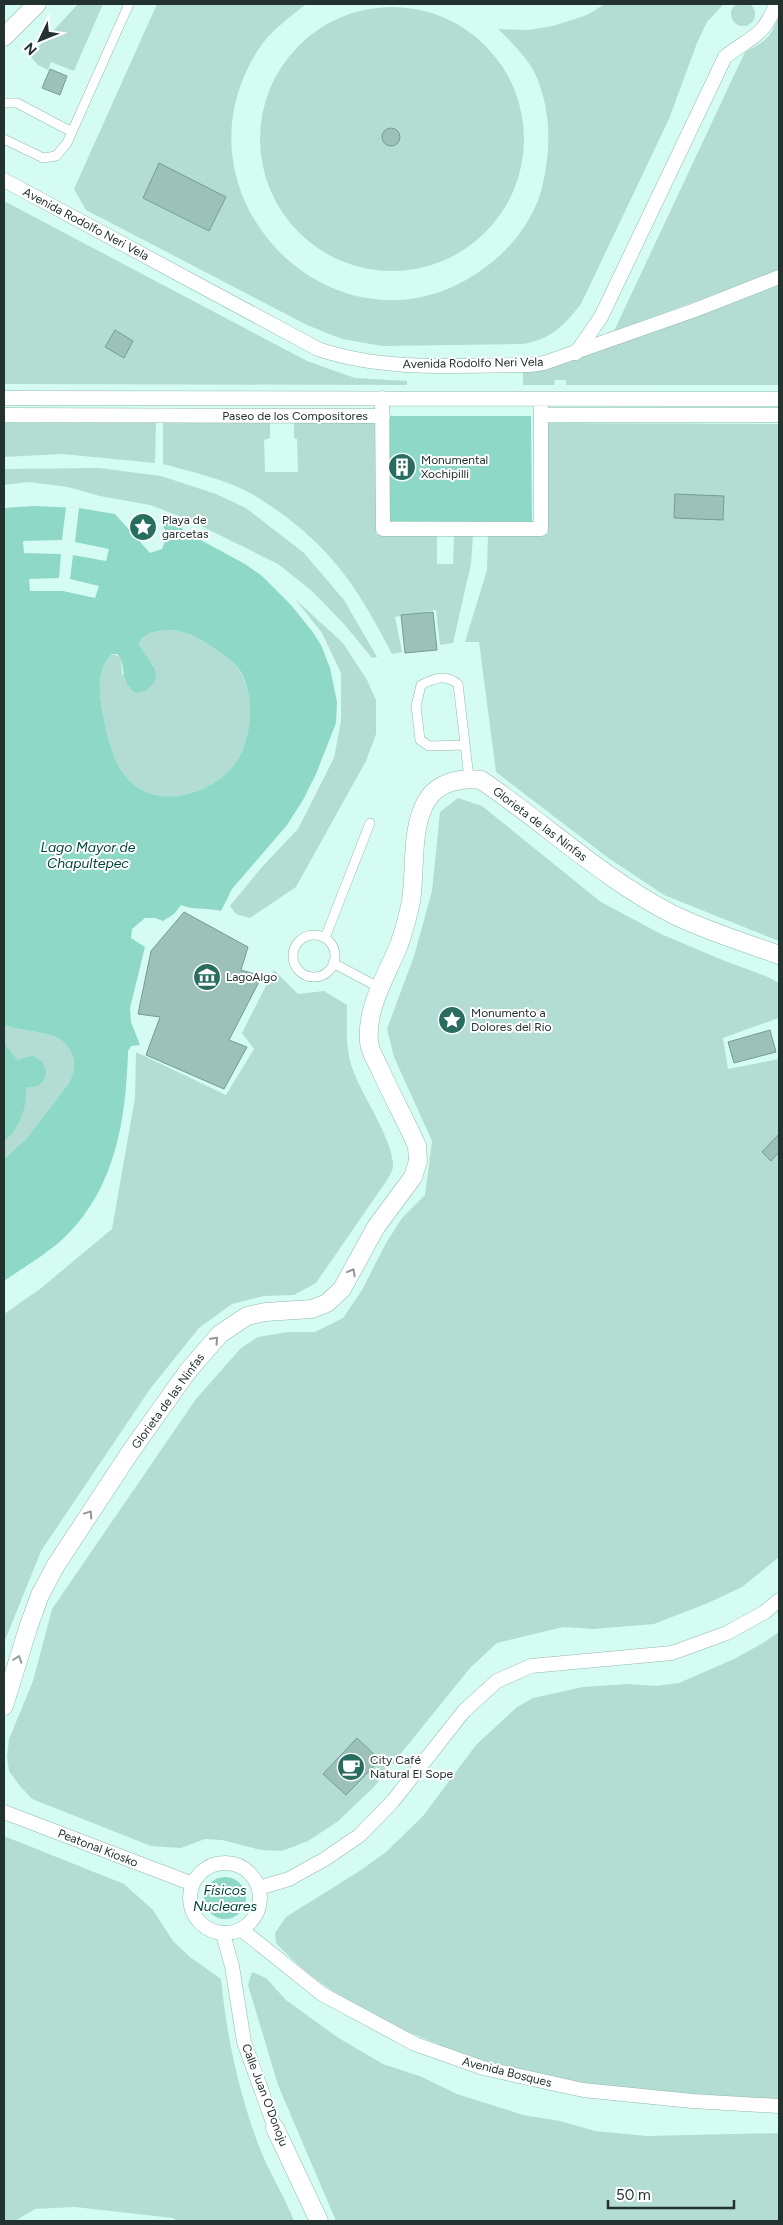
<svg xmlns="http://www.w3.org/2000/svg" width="783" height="2225" font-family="Figtree,sans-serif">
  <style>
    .green { fill: #b3ddd3 }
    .water { fill: #8ed8c7; fill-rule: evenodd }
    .pier { fill: #d5fcf2 }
    .building { fill: #9bc1b8; stroke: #769b92 }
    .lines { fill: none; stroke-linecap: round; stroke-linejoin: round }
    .service-casing { stroke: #92b8ae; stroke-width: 10 }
    .pedestrian-casing { stroke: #92b8ae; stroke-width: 15 }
    .minor-casing { stroke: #92b8ae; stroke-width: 19 }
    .service { stroke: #fff; stroke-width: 9 }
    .pedestrian { stroke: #fff; stroke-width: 14 }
    .minor { stroke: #fff; stroke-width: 18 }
    .oneway { stroke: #919897 }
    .labels { text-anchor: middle; stroke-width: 4; stroke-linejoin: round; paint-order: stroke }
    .street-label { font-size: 12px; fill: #23322f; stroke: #fff }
    .poi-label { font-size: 12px; fill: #23322f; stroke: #fff; text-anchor: start }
    .water-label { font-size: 14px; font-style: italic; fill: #00463c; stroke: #fff }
  </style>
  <rect width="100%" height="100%" fill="#d5fcf2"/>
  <path class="green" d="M731 14a12 12 0 1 1 24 0a12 12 0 1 1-24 0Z
    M78,4H103L74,71L51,62L48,70L38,65L30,56Z
    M157,4H306C289,18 270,31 258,50C163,199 341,372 483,269C511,249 536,218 543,183C551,148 551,113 537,78C530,60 512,43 498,29L528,30L553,26L587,15L605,4H724L707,22L697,43L669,119L581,304C564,326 550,340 522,344L382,346L342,339L307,325L86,210L74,189Z
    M260 139a132 132 0 1 1 264 0a132 132 0 1 1-264 0Z
    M779,14V271L614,331L745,52C766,41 772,37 779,14Z
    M4,201L307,361L355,378L407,381V385L4,384Z
    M779,285V385H566V380H555L554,385H523V372L539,371L560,365Z
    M4,423H156L155,463L62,454L4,457Z
    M163,423H270V438L264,440L265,472H298L297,439L294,438V423H376V534L437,536V564H453L454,535H473L471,564L453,643L440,645L436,610L395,617L402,652L392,654C361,595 339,557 285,516C271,506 256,495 240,488C215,477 189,471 163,464Z
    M548,423L779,424V941L664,895L607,857L496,772L479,642H465L487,570L488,534H548Z
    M99,468L161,476L216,494L246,508L304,553L344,600L377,657L372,658L344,624L312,591L278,564L189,520L150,505L100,496L68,487L29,482L4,485V469Z
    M295,599L343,643L367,680L376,700V734L366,761L296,887L250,918L236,914L230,906L261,868L298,829L334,758L341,721V673L322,633Z
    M170,630C190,631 205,642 221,653C229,658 238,666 242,675C254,699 252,736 238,759C219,791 163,811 132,783C113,766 108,738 103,714C99,695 96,668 112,654L121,657L122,675L153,665L144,655L139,642C145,631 159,631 170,630Z
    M458,798L482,806L601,902L661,934L720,959L768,977L779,983V1018L723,1038L728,1069L779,1059V1557L742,1587L708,1603L654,1624L594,1629L563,1627L497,1643L470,1668L373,1788L337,1822L308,1841L282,1851L261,1850L222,1840L205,1839L181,1848L151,1846L32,1799L20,1786L9,1771L7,1757L9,1739L33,1681L52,1609L196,1399L241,1348L258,1337L288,1332H315L343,1318L362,1290L386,1243L402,1218L425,1195L432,1141L394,1057L387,1029L414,956L432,891L440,812Z
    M274,970L298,994L324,991L347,1005C347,1026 345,1050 353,1070C361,1094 394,1141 393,1166C393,1171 388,1178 385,1183L316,1283L294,1295L264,1296L232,1304L199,1328L150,1389L41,1551L4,1643V1314L40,1289L112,1229L135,1098L136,1052L226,1095L254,1049L242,1033Z
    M4,1025C27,1034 66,1028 73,1057C76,1067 73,1074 69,1083L27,1138L4,1159Z
    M779,1632V2101C712,2097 643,2093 576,2084C541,2079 506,2068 473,2057C402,2032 328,2000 276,1943L275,1933L286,1917L361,1870L386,1852L423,1816L476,1745L517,1707L533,1698L583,1687L628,1684L656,1686L679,1683L734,1659L763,1643Z
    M4,1836L124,1884L153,1910L173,1941L190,1957L221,1979C227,2038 239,2094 260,2149C270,2174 285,2197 294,2221H177L173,2218L75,2207L35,2209L15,2221H4Z
    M252,1972L266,1978L286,2000L337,2037L383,2064L422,2077L457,2094L523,2115L560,2121L595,2131L647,2136L779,2133V2221H336L278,2085L248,1985Z"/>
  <path class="water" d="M390,416H531L532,522L390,521Z
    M34,506L79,508L115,514L150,553L162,549L167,536L163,525L173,516L184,531L245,564L262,576L291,605L312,631L321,645L330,668L337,702L336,723L316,774L303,800L287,825L232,889L221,911C208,908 193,910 181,905L174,914L163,921L155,918H145L132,929L131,938L145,947L130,1008L131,1022L140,1045L131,1046L128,1051C126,1119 116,1187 65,1237C47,1254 24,1267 4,1281V1159L27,1138L69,1083C73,1074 76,1067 73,1057C66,1028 27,1034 4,1025V508ZM170,630C190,631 205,642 221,653C229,658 238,666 242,674C254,698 252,736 238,759C219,791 163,811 132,783C113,766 108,738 103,714C99,695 96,668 112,654H117C127,662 118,677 134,692C141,693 147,691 152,685C165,670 142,657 139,642C146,631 159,631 170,630Z
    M4,1043L18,1061L23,1058L33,1056L42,1061L46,1071C45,1083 38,1088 26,1087C27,1109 20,1127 4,1142Z
    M204 1898a21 21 0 1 1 42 0a21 21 0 1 1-42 0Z"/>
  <path class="pier" d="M66,507L79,508L75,542L109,549L106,561L73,555L70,579L99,586L95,598L63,591H30L29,579L59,578L61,554L24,553L23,541L62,540Z"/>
  <path class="building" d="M50,69L67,76L60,95L42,88Z
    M382 137a9 9 0 1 1 18 0a9 9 0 1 1-18 0Z
    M159,163L226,197L209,231L143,198Z
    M115,330L133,341L124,358L105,347Z
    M675,494L724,496L723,520L674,518Z
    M433,612L437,650L405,653L401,615Z
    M184,912L248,947L241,970L262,976L229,1040L247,1047L224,1089L146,1055L160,1017L138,1014L151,951Z
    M770,1030L776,1052L734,1063L728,1042Z
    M779,1134V1152L771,1161L762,1152Z
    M357,1738L380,1760L346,1795L323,1774Z"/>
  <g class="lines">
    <g class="service-casing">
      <path id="service" d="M4,103H17L72,132
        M4,139L43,158L56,156L67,143L129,4
        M464,745L429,746L420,740L416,706L421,685C435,678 445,674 458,684L469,778
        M293 956a21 21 0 1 1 42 0a21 21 0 1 1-42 0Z
        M325,938L370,823
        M333,963L380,988"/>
    </g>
    <g class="pedestrian-casing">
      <path id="pedestrian" d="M4,180L318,349C385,372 459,365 529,365L544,363L695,310L779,277
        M576,353L601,317L725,57C750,37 764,37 776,4
        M4,398L779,399
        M382,398L383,529H541V399
        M4,415L383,416
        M541,415H779
        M4,1812L193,1884
        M190 1898a35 35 0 1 1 70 0a35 35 0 1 1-70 0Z
        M259,1888L289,1879L325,1859L360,1835L393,1801L464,1711L497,1681L531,1666L672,1653L727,1633L765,1612L779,1600
        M242,1930L322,1994L415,2044L483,2068L583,2090L692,2101L779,2106
        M223,1934L232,1966L244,2042L275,2128"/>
    </g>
    <g class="minor-casing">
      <path id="minor" d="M4,37L37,4
        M4,1706L28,1628L40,1595L56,1565L131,1451L188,1371L220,1334L247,1316L265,1312L312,1309L327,1303L342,1289L376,1227L413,1177L418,1161L417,1146C405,1119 391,1094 379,1067C375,1059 370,1051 369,1042C366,1007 386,977 399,945C404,931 408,916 411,901C416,869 410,829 427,800C438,782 462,777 481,780C545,823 602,878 672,914C706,931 744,942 779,955
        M275,2128L319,2221"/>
    </g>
    <use href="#service" class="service"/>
    <use href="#pedestrian" class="pedestrian"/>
    <use href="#minor" class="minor"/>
  </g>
  <defs><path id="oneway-chevron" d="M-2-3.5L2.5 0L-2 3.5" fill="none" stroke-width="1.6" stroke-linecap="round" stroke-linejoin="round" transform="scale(1.25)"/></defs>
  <g class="oneway">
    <use href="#oneway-chevron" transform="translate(352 1272) rotate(-61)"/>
    <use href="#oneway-chevron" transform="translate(215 1340) rotate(-47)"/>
    <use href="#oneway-chevron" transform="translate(89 1514) rotate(-56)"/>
    <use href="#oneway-chevron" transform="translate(18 1659) rotate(-72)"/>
  </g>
  <defs>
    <g id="building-disc" transform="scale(1.4375)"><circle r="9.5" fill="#286d60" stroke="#fff"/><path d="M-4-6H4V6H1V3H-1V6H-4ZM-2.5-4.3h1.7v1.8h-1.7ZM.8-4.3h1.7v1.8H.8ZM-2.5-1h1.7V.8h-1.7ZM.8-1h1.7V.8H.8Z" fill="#fff"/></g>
    <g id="sight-disc" transform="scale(1.4375)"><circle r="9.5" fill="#286d60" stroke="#fff"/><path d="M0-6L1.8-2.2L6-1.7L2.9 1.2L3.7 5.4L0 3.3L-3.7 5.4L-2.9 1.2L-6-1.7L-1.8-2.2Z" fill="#fff"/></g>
    <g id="museum-disc" transform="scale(1.4375)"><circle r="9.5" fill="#286d60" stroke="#fff"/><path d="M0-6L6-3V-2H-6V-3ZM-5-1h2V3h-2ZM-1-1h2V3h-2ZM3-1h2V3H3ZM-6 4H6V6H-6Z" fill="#fff"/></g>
    <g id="cafe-disc" transform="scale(1.4375)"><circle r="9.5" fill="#286d60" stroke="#fff"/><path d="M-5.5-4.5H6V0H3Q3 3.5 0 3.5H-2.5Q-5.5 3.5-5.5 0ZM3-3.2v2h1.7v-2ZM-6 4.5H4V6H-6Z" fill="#fff"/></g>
  </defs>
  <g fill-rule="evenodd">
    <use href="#building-disc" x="402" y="467"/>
    <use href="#sight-disc" x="143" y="527"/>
    <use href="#museum-disc" x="207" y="977"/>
    <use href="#sight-disc" x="452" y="1020"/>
    <use href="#cafe-disc" x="351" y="1767"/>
  </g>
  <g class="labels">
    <g class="street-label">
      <text transform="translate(86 224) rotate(28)" y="4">Avenida Rodolfo Neri Vela</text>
      <text transform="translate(473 363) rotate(-1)" y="4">Avenida Rodolfo Neri Vela</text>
      <text x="295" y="420">Paseo de los Compositores</text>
      <text transform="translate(540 824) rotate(37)" y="4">Glorieta de las Ninfas</text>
      <text transform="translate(168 1401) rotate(-54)" y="4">Glorieta de las Ninfas</text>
      <text transform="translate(98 1848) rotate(21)" y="4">Peatonal Kiosko</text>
      <text transform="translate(507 2072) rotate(14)" y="4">Avenida Bosques</text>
      <text transform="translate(265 2095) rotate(69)" y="4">Calle Juan O'Donoju</text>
    </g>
    <g class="poi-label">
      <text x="421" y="464">Monumental<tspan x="421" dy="14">Xochipilli</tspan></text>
      <text x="162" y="524">Playa de<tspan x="162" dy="14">garcetas</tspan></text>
      <text x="226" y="981">LagoAlgo</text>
      <text x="471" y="1017">Monumento a<tspan x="471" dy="14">Dolores del Rio</tspan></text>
      <text x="370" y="1764">City Café<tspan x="370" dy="14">Natural El Sope</tspan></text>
    </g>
    <g class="water-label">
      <text x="88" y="852">Lago Mayor de<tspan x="88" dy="16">Chapultepec</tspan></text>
      <text x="225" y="1895">Físicos<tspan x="225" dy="16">Nucleares</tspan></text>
    </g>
  </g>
  <rect width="783" height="2225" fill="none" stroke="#23322f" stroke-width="10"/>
  <g transform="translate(40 40) rotate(227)" stroke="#ffffff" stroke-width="4" paint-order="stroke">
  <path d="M0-4L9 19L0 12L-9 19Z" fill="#23322f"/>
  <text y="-8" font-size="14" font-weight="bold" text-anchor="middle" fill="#23322f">N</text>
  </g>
  <path d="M608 2200v8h126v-8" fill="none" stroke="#23322f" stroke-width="2.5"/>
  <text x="616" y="2200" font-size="15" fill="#23322f" stroke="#ffffff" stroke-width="4" paint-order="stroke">50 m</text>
</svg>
